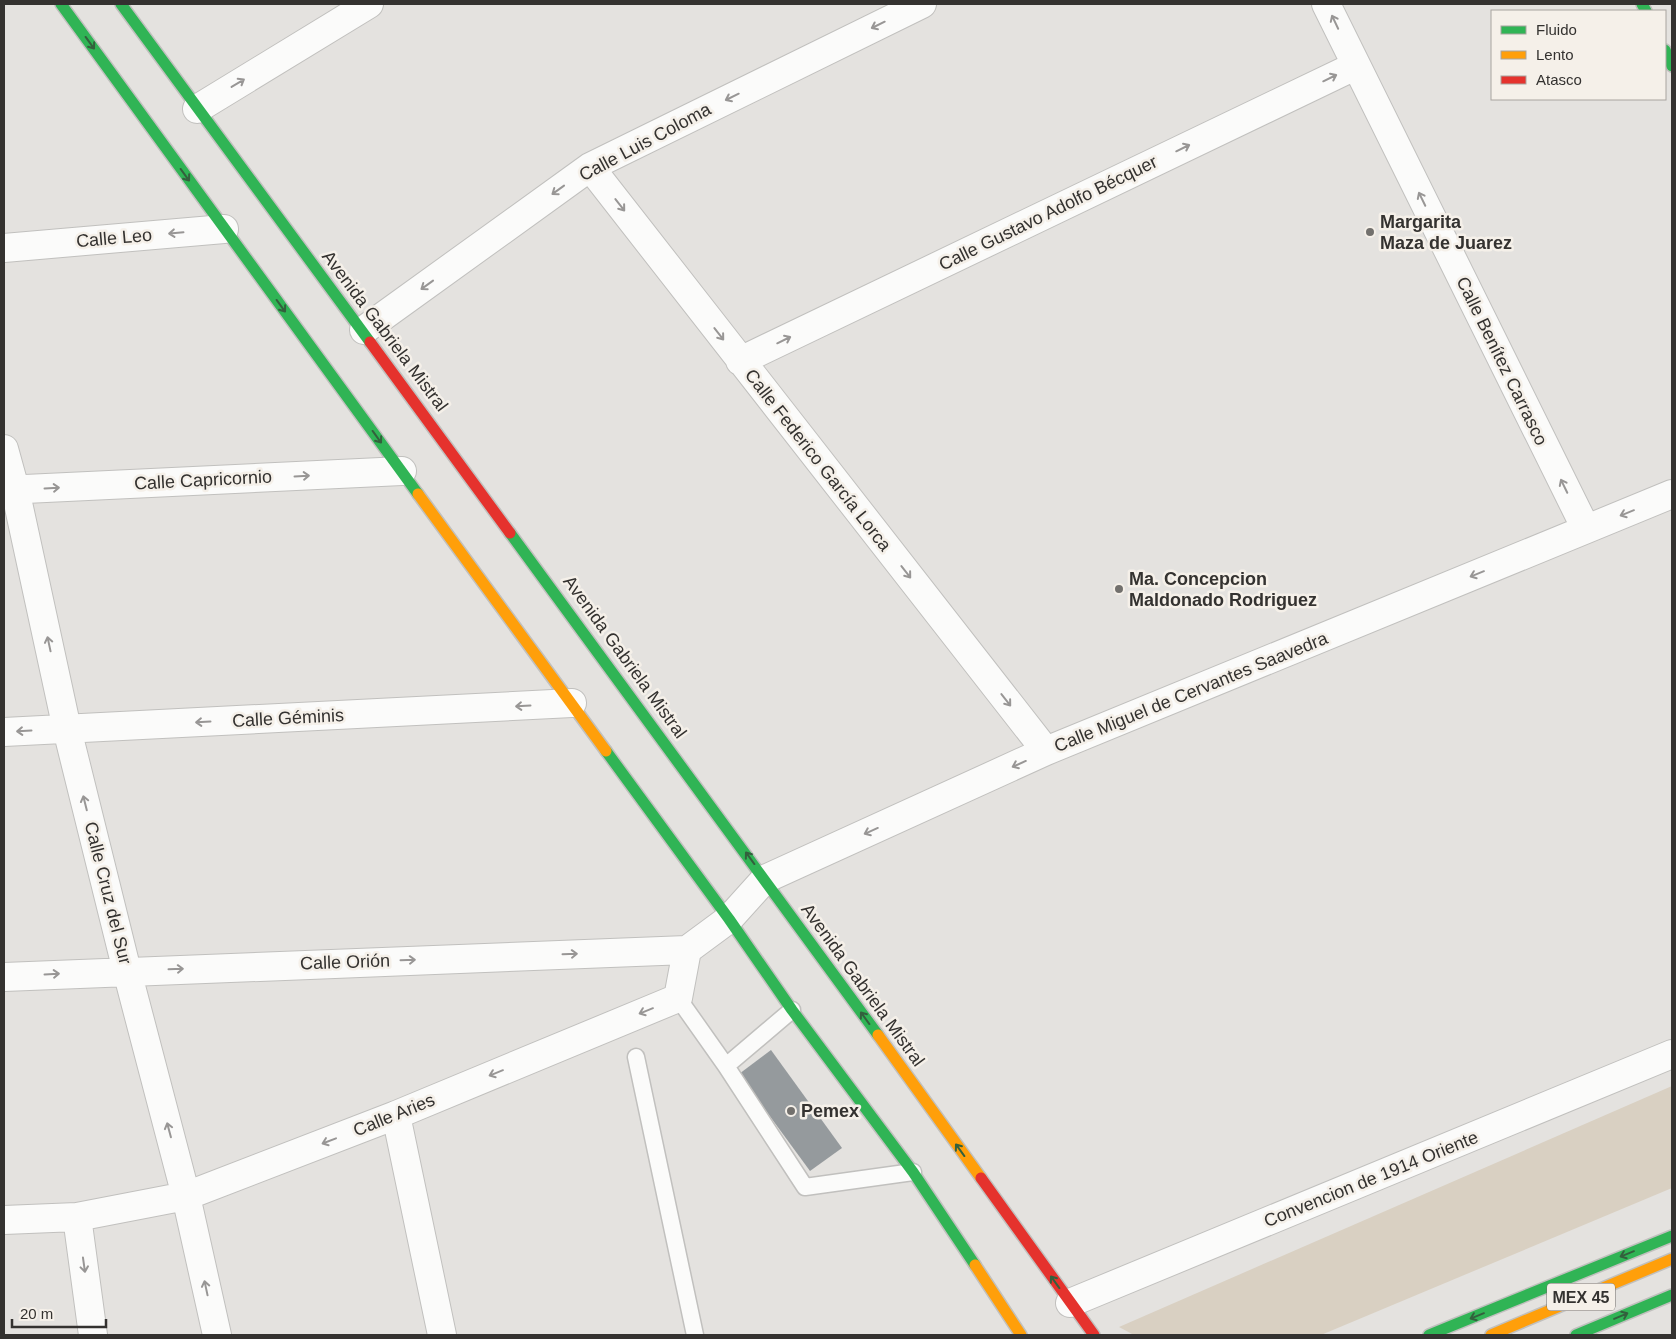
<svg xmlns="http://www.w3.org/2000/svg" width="1676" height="1339" font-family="Arial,sans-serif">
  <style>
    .green { fill: #d9d0c2 }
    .building { fill: #959a9d }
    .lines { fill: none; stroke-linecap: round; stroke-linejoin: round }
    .lane-casing { stroke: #c1c0be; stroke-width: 19 }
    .street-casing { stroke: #c1c0be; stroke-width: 30 }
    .fast-casing { stroke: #c1c0be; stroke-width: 14 }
    .slow-casing { stroke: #c1c0be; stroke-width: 14 }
    .jam-casing { stroke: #c1c0be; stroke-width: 14 }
    .lane { stroke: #fbfbfa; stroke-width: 16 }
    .street { stroke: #fbfbfa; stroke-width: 28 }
    .fast { stroke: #30b455; stroke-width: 11 }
    .slow { stroke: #ff9f0a; stroke-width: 11 }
    .jam { stroke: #e5322d; stroke-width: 11 }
    .oneway { stroke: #989695 }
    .oneway2 { stroke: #33603d }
    .poi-dot { fill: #72706d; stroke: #f5f0e9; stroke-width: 2 }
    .labels { text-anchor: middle; stroke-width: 5; stroke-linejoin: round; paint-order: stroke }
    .shield { fill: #f5f0e9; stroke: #6e6b68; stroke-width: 1 }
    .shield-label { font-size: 16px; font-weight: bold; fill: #343230 }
    .street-label { font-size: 18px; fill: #343230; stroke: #f5f0e9 }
    .poi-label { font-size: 18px; font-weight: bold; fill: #343230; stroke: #f5f0e9; text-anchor: start }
  </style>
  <rect width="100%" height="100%" fill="#e4e2df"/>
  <path class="green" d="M1672,1086V1188L1321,1335H1134L1119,1327Z"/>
  <path class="building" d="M771,1050L842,1148L810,1171L739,1074Z"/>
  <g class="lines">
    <g class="lane-casing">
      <path id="lane" d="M678,998L726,1066L805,1187L913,1172
        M636,1057L695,1335
        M726,1066L792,1010"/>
    </g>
    <g class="street-casing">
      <path id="street" d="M1326,4L1586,529
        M197,109L369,4
        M590,167L1046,751
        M4,248L224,229
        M364,330L590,167L922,4
        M740,361L1355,66
        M4,449L15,489L67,729L127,971L186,1196L217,1335
        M4,490L402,471
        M4,732L572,703
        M4,977L687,950
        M396,1115L442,1335
        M77,1217L93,1335
        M4,1220L77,1217L186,1196L396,1115L678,998L687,950L729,919L765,879L1046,751L1672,494
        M1070,1303L1672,1054"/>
    </g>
    <g class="fast-casing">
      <path id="fast" d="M61,4L418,494
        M121,4L370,342
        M1642,4L1646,11
        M1665,50L1672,66
        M510,533L878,1035
        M606,751L729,919L792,1010L913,1172L975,1265
        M1429,1335L1672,1236
        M1576,1335L1672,1295"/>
    </g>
    <g class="slow-casing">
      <path id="slow" d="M418,494L606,751
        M878,1035L981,1178
        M975,1265L1021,1335
        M1491,1335L1672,1259"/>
    </g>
    <g class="jam-casing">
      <path id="jam" d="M370,342L510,533
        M981,1178L1094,1335"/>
    </g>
    <use href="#lane" class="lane"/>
    <use href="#street" class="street"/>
    <use href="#fast" class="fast"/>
    <use href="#slow" class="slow"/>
    <use href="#jam" class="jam"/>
  </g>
  <defs><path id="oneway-shaft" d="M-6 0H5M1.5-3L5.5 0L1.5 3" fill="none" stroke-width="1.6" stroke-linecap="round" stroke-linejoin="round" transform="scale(1.25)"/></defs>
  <g class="oneway">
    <use href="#oneway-shaft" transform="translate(1335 22) rotate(-115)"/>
    <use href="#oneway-shaft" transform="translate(878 25) rotate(154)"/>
    <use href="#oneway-shaft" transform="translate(1330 78) rotate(-26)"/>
    <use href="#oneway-shaft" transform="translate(238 83) rotate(-31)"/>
    <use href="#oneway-shaft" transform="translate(732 97) rotate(154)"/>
    <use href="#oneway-shaft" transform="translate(1183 148) rotate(-26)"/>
    <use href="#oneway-shaft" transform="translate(558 190) rotate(144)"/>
    <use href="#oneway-shaft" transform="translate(1422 199) rotate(-116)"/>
    <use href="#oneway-shaft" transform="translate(620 205) rotate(52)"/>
    <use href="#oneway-shaft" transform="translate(176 233) rotate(175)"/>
    <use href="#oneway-shaft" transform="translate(427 285) rotate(144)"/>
    <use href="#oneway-shaft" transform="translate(719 334) rotate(52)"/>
    <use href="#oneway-shaft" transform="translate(784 340) rotate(-26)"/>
    <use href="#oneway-shaft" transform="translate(302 476) rotate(-3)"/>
    <use href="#oneway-shaft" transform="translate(1564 486) rotate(-116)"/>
    <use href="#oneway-shaft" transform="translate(52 488) rotate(-3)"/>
    <use href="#oneway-shaft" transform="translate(1627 513) rotate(158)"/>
    <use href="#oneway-shaft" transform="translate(906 572) rotate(52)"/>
    <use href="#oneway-shaft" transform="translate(1477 574) rotate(158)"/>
    <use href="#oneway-shaft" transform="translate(49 644) rotate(-102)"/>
    <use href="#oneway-shaft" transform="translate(1006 700) rotate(52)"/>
    <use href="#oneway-shaft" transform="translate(523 706) rotate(177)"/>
    <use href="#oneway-shaft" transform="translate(203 722) rotate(177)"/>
    <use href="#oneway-shaft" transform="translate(24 731) rotate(177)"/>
    <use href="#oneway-shaft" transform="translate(1019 764) rotate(156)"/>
    <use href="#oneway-shaft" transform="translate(85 803) rotate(-104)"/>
    <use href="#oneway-shaft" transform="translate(871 831) rotate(156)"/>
    <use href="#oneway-shaft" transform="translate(570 954) rotate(-2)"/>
    <use href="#oneway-shaft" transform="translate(408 960) rotate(-2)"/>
    <use href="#oneway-shaft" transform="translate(176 969) rotate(-2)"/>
    <use href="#oneway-shaft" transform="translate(52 974) rotate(-3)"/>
    <use href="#oneway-shaft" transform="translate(646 1011) rotate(158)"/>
    <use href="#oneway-shaft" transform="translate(496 1073) rotate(158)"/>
    <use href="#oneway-shaft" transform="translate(169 1130) rotate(-105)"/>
    <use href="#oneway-shaft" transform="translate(329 1141) rotate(159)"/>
    <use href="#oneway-shaft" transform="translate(84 1265) rotate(82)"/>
    <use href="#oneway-shaft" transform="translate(206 1288) rotate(-102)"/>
  </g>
  <g class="oneway2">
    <use href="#oneway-shaft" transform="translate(90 43) rotate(54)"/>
    <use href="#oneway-shaft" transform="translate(185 175) rotate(54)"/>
    <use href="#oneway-shaft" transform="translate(281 306) rotate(54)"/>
    <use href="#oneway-shaft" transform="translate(377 437) rotate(54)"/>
    <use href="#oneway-shaft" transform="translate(750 858) rotate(-126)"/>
    <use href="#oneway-shaft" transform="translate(865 1018) rotate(-126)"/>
    <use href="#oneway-shaft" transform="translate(960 1150) rotate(-126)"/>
    <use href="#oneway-shaft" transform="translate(1627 1254) rotate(158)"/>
    <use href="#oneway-shaft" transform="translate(1055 1282) rotate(-126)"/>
    <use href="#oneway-shaft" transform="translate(1477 1316) rotate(158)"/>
    <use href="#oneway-shaft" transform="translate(1621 1316) rotate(-23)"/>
  </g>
  <g class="poi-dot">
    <circle cx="1370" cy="232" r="5"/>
    <circle cx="1119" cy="589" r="5"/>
    <circle cx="791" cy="1111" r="5"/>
  </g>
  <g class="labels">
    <rect class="shield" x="1547" y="1283.5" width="68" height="27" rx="4"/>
    <g class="shield-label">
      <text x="1581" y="1303">MEX 45</text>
    </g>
    <g class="street-label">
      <text transform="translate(645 142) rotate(-28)" y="6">Calle Luis Coloma</text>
      <text transform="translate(1048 213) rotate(-26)" y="6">Calle Gustavo Adolfo Bécquer</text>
      <text transform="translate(114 238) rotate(-5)" y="6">Calle Leo</text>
      <text transform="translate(385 331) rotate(53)" y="6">Avenida Gabriela Mistral</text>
      <text transform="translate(1502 361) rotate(64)" y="6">Calle Benítez Carrasco</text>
      <text transform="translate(818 460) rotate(52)" y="6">Calle Federico García Lorca</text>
      <text transform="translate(203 480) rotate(-3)" y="6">Calle Capricornio</text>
      <text transform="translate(625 657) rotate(54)" y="6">Avenida Gabriela Mistral</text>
      <text transform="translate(1191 692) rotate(-22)" y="6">Calle Miguel de Cervantes Saavedra</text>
      <text transform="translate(288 718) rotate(-3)" y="6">Calle Géminis</text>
      <text transform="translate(108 893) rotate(76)" y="6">Calle Cruz del Sur</text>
      <text transform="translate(345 962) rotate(-2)" y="6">Calle Orión</text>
      <text transform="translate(863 985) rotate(54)" y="6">Avenida Gabriela Mistral</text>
      <text transform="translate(394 1115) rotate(-22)" y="6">Calle Aries</text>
      <text transform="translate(1371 1179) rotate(-22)" y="6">Convencion de 1914 Oriente</text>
    </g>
    <g class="poi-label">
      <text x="1380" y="228">Margarita<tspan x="1380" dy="21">Maza de Juarez</tspan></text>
      <text x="1129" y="585">Ma. Concepcion<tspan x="1129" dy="21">Maldonado Rodriguez</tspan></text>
      <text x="801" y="1117">Pemex</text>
    </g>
  </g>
  <rect width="1676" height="1339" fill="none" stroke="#343230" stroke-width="10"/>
  <rect x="1491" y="10" width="175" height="90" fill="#f5f0e9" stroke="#a8a49f"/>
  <rect x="1501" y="26" width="25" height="8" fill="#30b455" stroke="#a8a49f"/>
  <text x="1536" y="35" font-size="15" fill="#343230">Fluido</text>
  <rect x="1501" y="51" width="25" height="8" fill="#ff9f0a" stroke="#a8a49f"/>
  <text x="1536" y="60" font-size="15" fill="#343230">Lento</text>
  <rect x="1501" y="76" width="25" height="8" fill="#e5322d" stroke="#a8a49f"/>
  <text x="1536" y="85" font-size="15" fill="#343230">Atasco</text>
  <path d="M12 1319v8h94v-8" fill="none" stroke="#343230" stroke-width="2.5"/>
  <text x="20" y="1319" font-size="15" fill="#343230" stroke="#f5f0e9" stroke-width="4" paint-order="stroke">20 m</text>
</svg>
